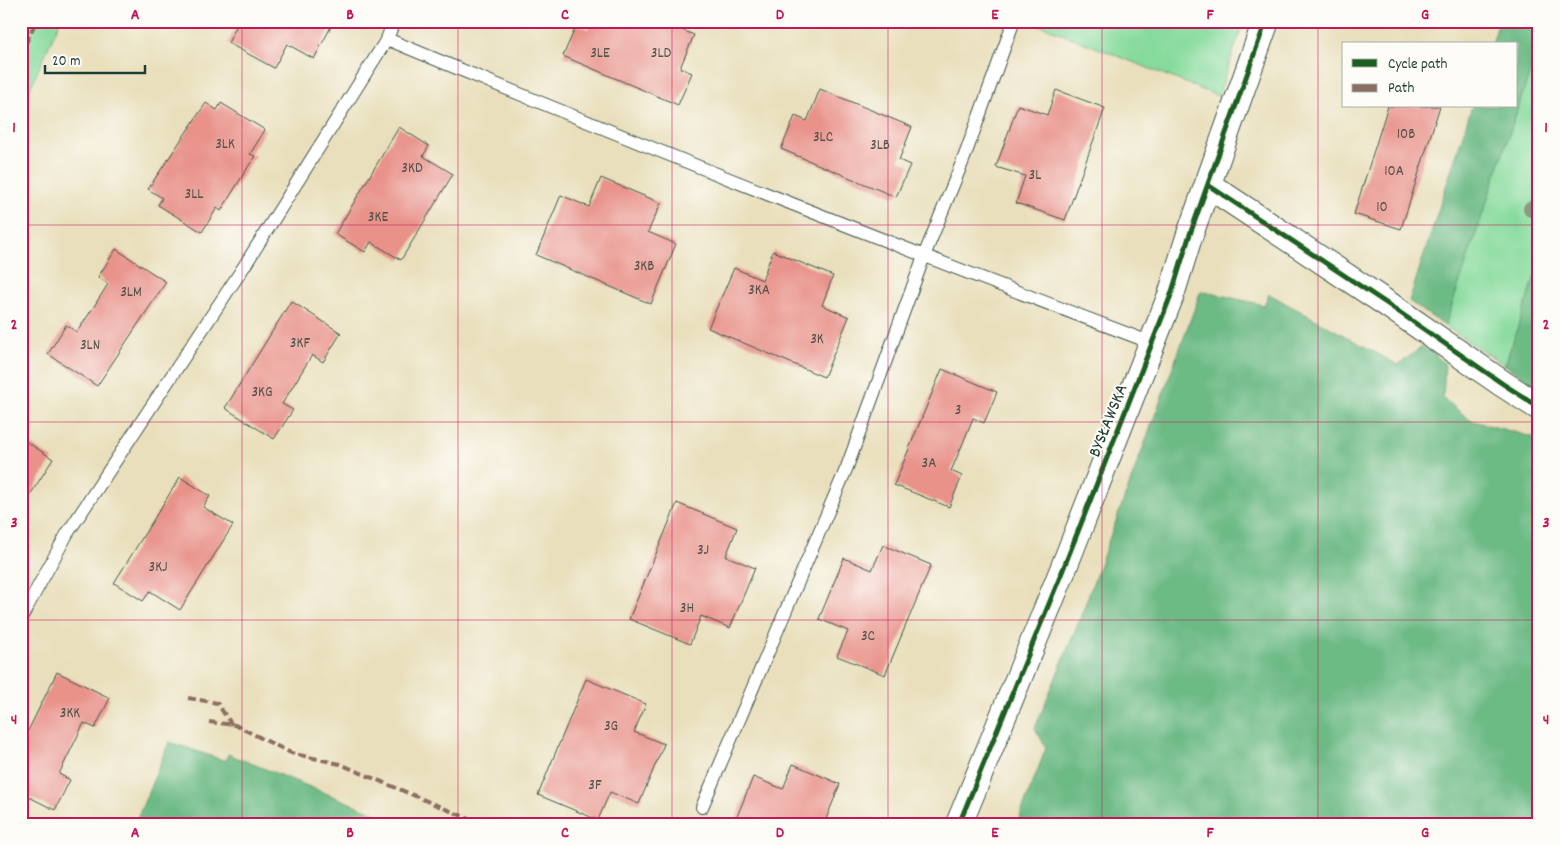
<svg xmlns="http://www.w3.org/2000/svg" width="1560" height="845" font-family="Dekko,sans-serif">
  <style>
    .green { fill: #86da9c; stroke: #528c68 }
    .forest { fill: #6cba84; stroke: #467c5c }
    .building { fill: #e8928a }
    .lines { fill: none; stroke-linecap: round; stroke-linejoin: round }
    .service-casing { stroke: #3d5548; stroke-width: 14 }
    .minor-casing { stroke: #3d5548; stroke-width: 28 }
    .service { stroke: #fff; stroke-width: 12 }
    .minor { stroke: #fff; stroke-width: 26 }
    .quiet { stroke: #8d6e63; stroke-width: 4; stroke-dasharray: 8 4; stroke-linecap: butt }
    .cycleway-casing { stroke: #fdfcf7; stroke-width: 8 }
    .cycleway { stroke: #1b5e20; stroke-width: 5 }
    .tree { fill: #889b80 }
    .grid { fill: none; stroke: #c2185b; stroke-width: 1; stroke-opacity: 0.55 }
    .labels { text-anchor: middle; stroke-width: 4; stroke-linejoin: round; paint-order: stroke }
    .number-label { font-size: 15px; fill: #51524a }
    .street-label { font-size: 18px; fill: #1f3d34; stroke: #fdfcf7 }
    .neatline { fill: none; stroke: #c2185b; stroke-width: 2 }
    .grid-label { font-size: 16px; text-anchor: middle; font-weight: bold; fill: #c2185b }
  </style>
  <rect width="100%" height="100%" fill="#fdfcf7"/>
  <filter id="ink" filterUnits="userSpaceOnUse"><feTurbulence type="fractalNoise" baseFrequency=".02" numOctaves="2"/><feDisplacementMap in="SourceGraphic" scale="10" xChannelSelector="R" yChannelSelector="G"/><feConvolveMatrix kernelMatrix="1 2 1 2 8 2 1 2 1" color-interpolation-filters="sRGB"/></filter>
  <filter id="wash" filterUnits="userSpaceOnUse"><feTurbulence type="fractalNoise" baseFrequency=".0096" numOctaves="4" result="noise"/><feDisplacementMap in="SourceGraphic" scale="20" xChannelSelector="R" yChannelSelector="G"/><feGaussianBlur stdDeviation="1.12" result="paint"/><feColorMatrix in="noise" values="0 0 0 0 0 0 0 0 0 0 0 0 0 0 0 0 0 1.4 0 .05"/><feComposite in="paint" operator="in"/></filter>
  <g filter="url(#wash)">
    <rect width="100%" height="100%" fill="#e9dfbc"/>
    <path class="green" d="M21,21H60L21,109Z
      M1030,21H1244L1218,96Z
      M1539,45V265L1505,365L1445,326Z"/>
    <path class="forest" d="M1499,21H1539V45L1445,326L1409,301L1472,106H1516V44H1492Z
      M1539,265V387L1505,365Z
      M1201,291L1264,305L1269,294L1398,365L1422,347L1432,352L1445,364L1443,398L1470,420L1539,439V824H1017L1046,748L1035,728L1079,621Z
      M169,742L226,761L228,754L402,824H135Z"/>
    <g id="blocks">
      <path class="building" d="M239,21H334L314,59L287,44L274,68L228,43Z
        M592,21H660L694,35L680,68L692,73L678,105L563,56L577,24L588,29Z
        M820,89L912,127L899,160L910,165L896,197L781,149L795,116L807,121Z
        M1056,90L1105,108L1065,220L1016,203L1025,176L996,167L1018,105L1047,115Z
        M206,103L217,110L221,103L265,130L250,154L255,156L238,183L221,211L217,208L202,232L158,205L162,198L148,189Z
        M1388,106H1440L1401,229L1354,214Z
        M399,127L429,146L423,156L453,174L401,260L371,242L365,252L335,234Z
        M601,178L661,203L648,232L676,244L651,304L536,255L561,195L589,207Z
        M116,249L166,282L97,386L48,354L66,325L77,332L93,308L108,284L98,277Z
        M773,251L833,276L822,305L849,317L824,377L708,328L734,268L762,280Z
        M291,301L341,333L323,362L312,355L282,404L293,410L274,439L225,408Z
        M942,369L997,392L984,423L973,418L963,443L951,471L962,476L949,507L894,485Z
        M21,438L53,459L21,509Z
        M180,477L210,496L203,507L233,525L180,610L150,591L143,601L114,583Z
        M677,503L737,528L726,556L755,568L730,628L701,616L690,644L629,619Z
        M883,545L931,565L885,675L837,656L848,631L819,619L844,558L872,570Z
        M57,672L110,698L95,728L84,723L59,774L70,780L55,810L21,793V745Z
        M586,679L646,704L634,732L664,744L639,804L610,792L598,820L538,795Z
        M793,764L840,784L824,824H734L753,777L783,789Z"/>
    </g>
  </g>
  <g filter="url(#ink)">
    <use href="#blocks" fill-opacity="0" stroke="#3d5548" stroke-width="1"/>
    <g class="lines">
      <g class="service-casing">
        <path id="service" d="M387,39C640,145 895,246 1152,343
          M21,618L67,534L245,265L387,39L394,21
          M702,807L847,467L924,256L964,158L1012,26"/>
      </g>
      <g class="minor-casing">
        <path id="minor" d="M1208,185L1389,305L1503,384L1539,407
          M959,824L1062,572L1171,295L1189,237L1266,21"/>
      </g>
      <use href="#service" class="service"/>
      <use href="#minor" class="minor"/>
      <path class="quiet" d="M21,54L36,21
        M188,698L217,703L232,725
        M209,722L235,725L291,753L340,764L481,824"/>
      <g class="cycleway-casing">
        <path id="cycleway" d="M1208,185L1389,305L1503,384L1539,407
          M959,824L1062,572L1171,295L1189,237L1266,21"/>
      </g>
      <use href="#cycleway" class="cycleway"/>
    </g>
    <circle class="tree" cx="1531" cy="209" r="8"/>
  </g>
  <path class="grid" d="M242,21V824M458,21V824M672,21V824M888,21V824M1102,21V824M1318,21V824M21,225H1539M21,422H1539M21,620H1539"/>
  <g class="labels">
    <g class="number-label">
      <text x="600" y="57">3LE</text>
      <text x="661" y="57">3LD</text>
      <text x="1406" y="138">10B</text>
      <text x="823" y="141">3LC</text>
      <text x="225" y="148">3LK</text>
      <text x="880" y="149">3LB</text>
      <text x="412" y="172">3KD</text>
      <text x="1394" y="175">10A</text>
      <text x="1035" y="179">3L</text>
      <text x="194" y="198">3LL</text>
      <text x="1382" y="211">10</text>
      <text x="378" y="221">3KE</text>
      <text x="644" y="270">3KB</text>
      <text x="759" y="294">3KA</text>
      <text x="131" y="296">3LM</text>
      <text x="817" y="343">3K</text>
      <text x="300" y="347">3KF</text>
      <text x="90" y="349">3LN</text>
      <text x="262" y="396">3KG</text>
      <text x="958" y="414">3</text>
      <text x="929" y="467">3A</text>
      <text x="703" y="554">3J</text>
      <text x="158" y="571">3KJ</text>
      <text x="687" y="612">3H</text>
      <text x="868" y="640">3C</text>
      <text x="70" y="717">3KK</text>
      <text x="611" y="730">3G</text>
      <text x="595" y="789">3F</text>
    </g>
    <g class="street-label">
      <text transform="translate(1107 420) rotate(-68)" y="6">BYSŁAWSKA</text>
    </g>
  </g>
  <rect width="1560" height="845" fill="none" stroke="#fdfcf7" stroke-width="55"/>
  <rect x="1342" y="42" width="175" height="65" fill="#fdfcf7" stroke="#a4b0a9"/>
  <rect x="1352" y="59" width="25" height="8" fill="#1b5e20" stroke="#a4b0a9"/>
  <text x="1388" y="68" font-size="15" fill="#1f3d34">Cycle path</text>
  <rect x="1352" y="84" width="25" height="8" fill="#8d6e63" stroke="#a4b0a9"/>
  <text x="1388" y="92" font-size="15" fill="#1f3d34">Path</text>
  <path d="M45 65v8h100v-8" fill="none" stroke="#1f3d34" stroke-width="2.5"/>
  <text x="52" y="65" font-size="15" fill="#1f3d34" stroke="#fdfcf7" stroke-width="4" paint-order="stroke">20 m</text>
  <rect x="28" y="28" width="1504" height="790" class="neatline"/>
  <g class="grid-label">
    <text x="135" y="19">A</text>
    <text x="350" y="19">B</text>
    <text x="565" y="19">C</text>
    <text x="780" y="19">D</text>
    <text x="995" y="19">E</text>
    <text x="1210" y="19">F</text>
    <text x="1425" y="19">G</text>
    <text x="14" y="132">1</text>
    <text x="1546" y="132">1</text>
    <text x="14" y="329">2</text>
    <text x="1546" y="329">2</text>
    <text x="14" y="527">3</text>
    <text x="1546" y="527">3</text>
    <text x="14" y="724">4</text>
    <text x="1546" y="724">4</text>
    <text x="135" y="837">A</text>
    <text x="350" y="837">B</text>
    <text x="565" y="837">C</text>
    <text x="780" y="837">D</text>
    <text x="995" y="837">E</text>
    <text x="1210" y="837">F</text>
    <text x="1425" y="837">G</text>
  </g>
</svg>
